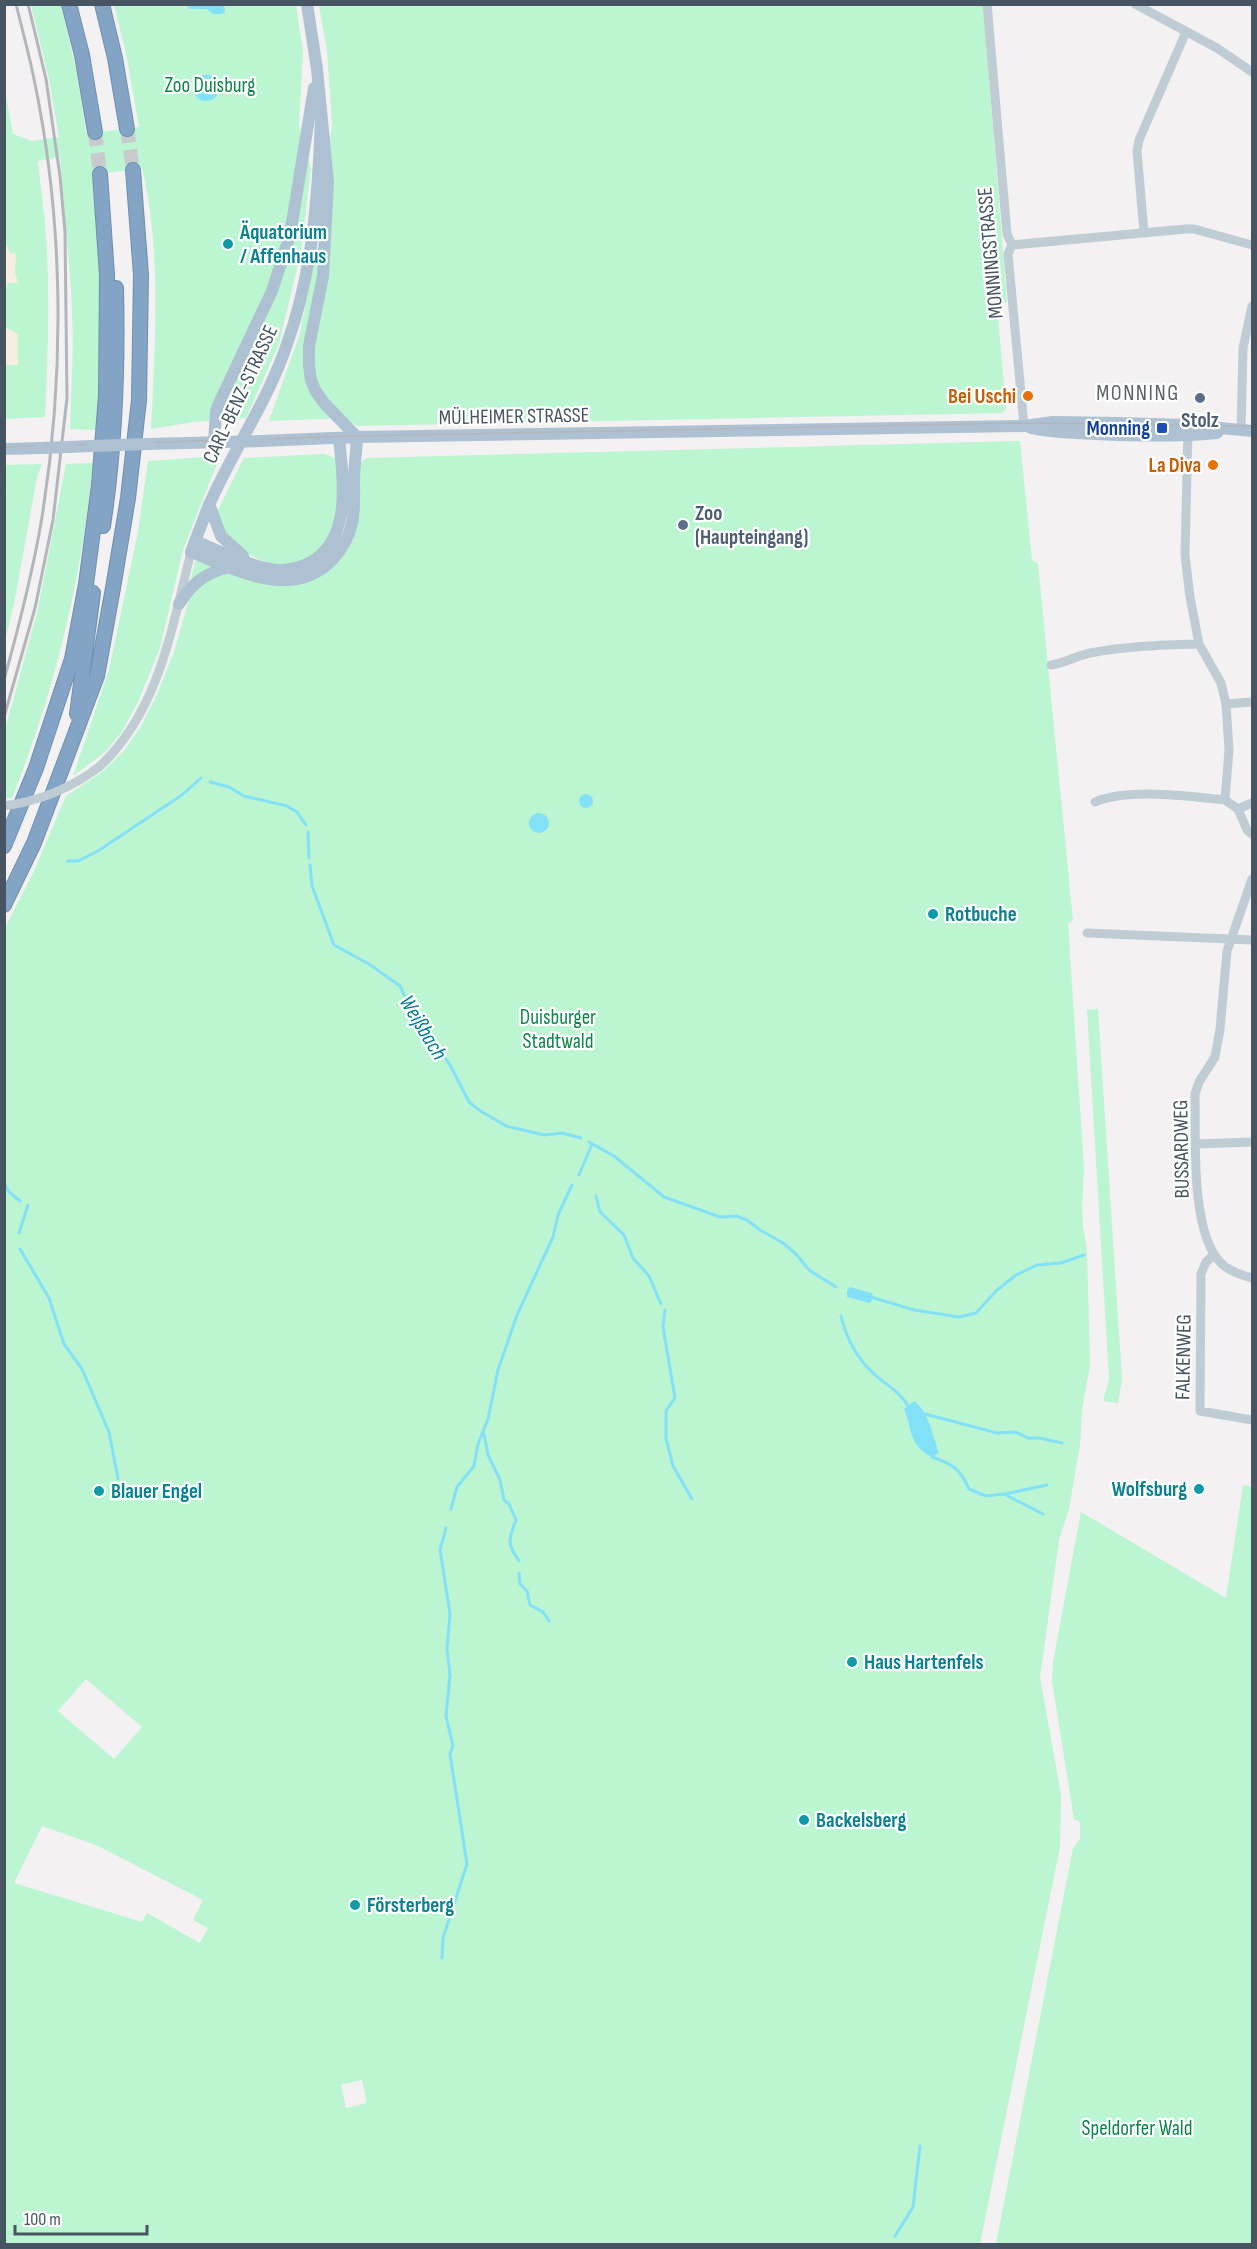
<svg xmlns="http://www.w3.org/2000/svg" width="1257" height="2249" font-family="'Sofia Sans Condensed',sans-serif">
  <style>
    .green { fill: #bbf5d1; fill-rule: evenodd }
    .sand { fill: #f6efe0 }
    .water { fill: #83e1f7 }
    .lines { fill: none; stroke-linecap: round; stroke-linejoin: round }
    .stream { stroke: #83e1f7; stroke-width: 3 }
    .highway-tunnel { stroke: #c8cacd; stroke-width: 14; stroke-dasharray: 14 7; stroke-linecap: butt }
    .highway-casing { stroke: #6e8fb1; stroke-width: 16 }
    .minor { stroke: #c0ccd4; stroke-width: 9 }
    .major { stroke: #aec1d3; stroke-width: 12 }
    .highway { stroke: #83a4c5; stroke-width: 14 }
    .tram { stroke: #b2b6bc; stroke-width: 1.5 }
    .rail { stroke: #b2b6bc; stroke-width: 3 }
    .minor-bridge { stroke: #c0ccd4; stroke-width: 9 }
    .major-bridge { stroke: #aec1d3; stroke-width: 12 }
    .culture-dot { fill: #0f9aa8; stroke: #fff; stroke-width: 2 }
    .food-dot { fill: #e8710a; stroke: #fff; stroke-width: 2 }
    .service-dot { fill: #5c6f8a; stroke: #fff; stroke-width: 2 }
    .transit-dot { fill: #1a4fb4; stroke: #fff; stroke-width: 2 }
    .labels { text-anchor: middle; stroke-width: 4.5; stroke-linejoin: round; paint-order: stroke }
    .park-label { font-size: 21px; fill: #0c8748; stroke: #fff }
    .culture-label { font-size: 21px; font-weight: bold; fill: #0d838f; stroke: #fff; text-anchor: start }
    .street-label { font-size: 21px; fill: #465561; stroke: #fff }
    .food-label { font-size: 21px; font-weight: bold; fill: #c56008; stroke: #fff; text-anchor: end }
    .service-label { font-size: 21px; font-weight: bold; fill: #4e5e75; stroke: #fff }
    .transit-label { font-size: 21px; font-weight: bold; fill: #164399; stroke: #fff; text-anchor: end }
    .neighbourhood-label { font-size: 22px; letter-spacing: 1.5px; fill: #5c6167; stroke: #fff }
    .water-label { font-size: 22px; font-style: italic; fill: #037b98; stroke: #fff }
  </style>
  <rect width="100%" height="100%" fill="#f3f1f1"/>
  <path class="green" d="M31,5H61L78,78L86,134L139,127L126,53L114,5H296L303,52L299,126L311,168L301,251L279,344L246,418L194,422L151,429C155,343 162,252 142,168L93,175C101,261 102,345 97,430L70,429L73,343L71,287L60,157L38,161C40,185 44,209 46,234C50,295 48,356 45,417L5,419L4,86L13,134L32,141L59,137L49,79Z
    M319,5H983L1007,302L997,306L1006,409L1003,413L357,426L347,418L269,421L299,336L321,231L332,123L327,51Z
    M1020,441L1032,560L1038,564L1073,921L1068,923L1084,1169L1082,1207L1083,1227L1087,1250L1090,1364L1082,1410L1080,1445L1069,1509L1059,1540L1040,1677L1061,1795L1060,1847L980,2244H5L4,930L34,871L66,796L102,772L123,752L140,728L155,699L174,652L190,596L197,586L221,574L340,557L360,465L363,460L368,458ZM904,1410L925,1414L939,1453L932,1456C909,1446 912,1430 904,1410ZM86,1679L142,1727L114,1759L58,1711ZM42,1826L96,1845L203,1900L193,1920L208,1928L200,1943L147,1913L142,1922L14,1883ZM362,2080L367,2103L346,2108L341,2085Z
    M324,454L337,459C337,485 343,518 327,540C299,580 251,566 225,533C221,528 220,518 217,512L244,458Z
    M220,456L183,550L160,648L138,702L121,733L105,752L73,776L109,670L138,532L148,461Z
    M93,463C82,577 55,691 12,798H5V730L38,609L66,464Z
    M42,464L37,477L14,604L5,640L4,498L7,495L5,490V465Z
    M196,558L216,565L192,580L191,578Z
    M1098,1009L1122,1379L1118,1403L1103,1401L1109,1379L1087,1010Z
    M1243,1485L1252,1487V2244H996L1073,1848L1080,1839V1822L1074,1819L1052,1681L1053,1662L1081,1512L1226,1598Z"/>
  <path class="sand" d="M5,245H7L10,254L14,253L16,255L15,273L18,283H8L5,292Z
    M7,328L18,334V365H5V329Z"/>
  <path class="water" d="M188,5H224L225,12L222,14H213L207,9H189Z
    M193 88a13 13 0 1 1 26 0a13 13 0 1 1-26 0Z
    M579 801a7 7 0 1 1 14 0a7 7 0 1 1-14 0Z
    M529 823a10 10 0 1 1 20 0a10 10 0 1 1-20 0Z
    M850,1287L871,1293L874,1297L870,1303L847,1297V1290Z
    M914,1401C929,1411 933,1437 939,1453L932,1457C909,1446 912,1430 904,1409Z"/>
  <g class="lines">
    <path class="stream" d="M210,782L229,787L244,796L287,806L297,812L306,825
      M308,832L309,858
      M68,861H78L98,851L182,795L201,778
      M310,865L312,886L334,945L369,964L400,986L410,1007L450,1065L469,1102L479,1110L506,1126L544,1135L562,1133L581,1138
      M589,1142L614,1156L664,1197L720,1217L736,1216L747,1220L760,1230L783,1243L796,1254L809,1270L836,1287
      M579,1175L592,1144
      M4,1183L9,1192L20,1201
      M596,1196L600,1212L624,1235L633,1258L649,1276L661,1304
      M19,1233L28,1205
      M20,1249L49,1298L64,1344L82,1369L109,1432L118,1479
      M871,1297L914,1310L959,1317L976,1313L996,1291L1016,1275L1037,1265L1061,1263L1084,1255
      M665,1310L663,1327L675,1398L666,1411V1439L673,1466L692,1499
      M841,1316C846,1337 857,1358 873,1373C886,1385 901,1392 910,1409
      M925,1414L997,1433L1016,1432L1028,1438H1039L1062,1443
      M484,1434L488,1455L500,1480L504,1500L509,1504L516,1520C508,1540 507,1544 519,1561
      M930,1453L932,1457C952,1464 960,1468 969,1489L986,1496L1004,1494L1043,1514
      M1005,1494L1047,1485
      M451,1509L457,1487L474,1466L478,1444L488,1419L498,1370L517,1315L553,1237L558,1215L572,1185
      M519,1573L520,1584L527,1591L530,1605L543,1612L549,1621
      M442,1958L443,1938L467,1864L450,1754L453,1746L446,1716L450,1675L447,1649L450,1614L440,1550L446,1528
      M895,2236L913,2207L920,2146"/>
    <path class="highway-tunnel" d="M127,129L133,170
      M95,132L100,174"/>
    <g class="highway-casing">
      <path id="highway" d="M69,4L82,55L95,132
        M102,4L115,58L127,129
        M103,526C115,447 118,368 116,288
        M77,714L93,593
        M4,846L36,768L72,659L86,584L99,485L106,395L107,275L100,174
        M4,905L34,843L97,676L113,588L128,498L139,400L141,275L133,170"/>
    </g>
    <path class="minor" d="M987,4L1007,234L1012,245L1008,254L1024,426
      M1135,4L1217,48L1252,72
      M1144,233L1137,151L1139,140L1186,32
      M1012,245L1186,229H1194L1252,245
      M1188,430L1185,555L1190,597L1199,644L1221,683L1226,704L1229,750L1225,800L1238,809L1247,830L1252,834
      M1241,431L1243,348L1252,306
      M1051,665C1065,663 1076,656 1090,653C1126,646 1163,645 1199,644
      M1226,704L1252,702
      M99,767C159,712 172,627 191,552
      M1095,802C1127,788 1190,796 1225,800
      M1238,809L1252,803
      M1252,879L1227,951L1220,1029L1215,1057L1199,1082L1195,1094C1196,1137 1190,1230 1220,1262C1228,1271 1241,1275 1252,1278
      M1087,933L1252,940
      M1196,1144L1252,1142
      M1214,1255L1206,1262L1201,1274L1200,1411L1252,1420"/>
    <path class="major" d="M307,4L317,69L328,182L323,276L309,346V366L311,380L315,390L324,403L356,436L357,440C356,454 354,468 354,481C354,495 355,509 352,523C349,537 342,549 333,559C293,602 235,569 191,552C197,536 203,520 209,505C233,450 268,401 287,344C313,272 318,196 321,119
      M1031,428C1052,433 1074,433 1096,434C1136,436 1176,437 1217,433
      M261,441L357,437L1024,426L1053,422L1119,423L1188,425L1252,431
      M214,443L216,411L220,401L272,291L290,235L314,88
      M149,444L223,442
      M69,447L91,446
      M4,449L40,448
      M209,504L221,536L243,556
      M195,541C220,551 252,568 278,570C288,570 299,568 309,563C353,540 343,479 339,438
      M179,604C192,583 205,573 229,567"/>
    <use href="#highway" class="highway"/>
    <path class="tram" d="M4,447L356,436L1024,423L1252,426"/>
    <path class="rail" d="M4,680C19,626 33,572 42,517C65,373 64,222 34,79C29,54 22,29 16,4
      M4,717L35,608L53,520L67,398L65,232L60,176L46,79L28,4"/>
    <path class="minor-bridge" d="M4,806C40,801 70,789 99,767"/>
    <path class="major-bridge" d="M223,442L261,441
      M91,446L149,444
      M40,448L69,447"/>
  </g>
  <g class="culture-dot">
    <circle cx="228" cy="244" r="6"/>
    <circle cx="933" cy="914" r="6"/>
    <circle cx="1199" cy="1489" r="6"/>
    <circle cx="99" cy="1491" r="6"/>
    <circle cx="852" cy="1662" r="6"/>
    <circle cx="804" cy="1820" r="6"/>
    <circle cx="355" cy="1905" r="6"/>
  </g>
  <g class="food-dot">
    <circle cx="1028" cy="396" r="6"/>
    <circle cx="1213" cy="465" r="6"/>
  </g>
  <g class="service-dot">
    <circle cx="1200" cy="398" r="6"/>
    <circle cx="683" cy="525" r="6"/>
  </g>
  <rect class="transit-dot" x="1156" y="422" width="12" height="12" rx="3"/>
  <g class="labels">
    <g class="park-label">
      <text x="210" y="92">Zoo Duisburg</text>
      <text x="558" y="1024">Duisburger<tspan x="558" dy="24">Stadtwald</tspan></text>
      <text x="1137" y="2135">Speldorfer Wald</text>
    </g>
    <g class="culture-label">
      <text x="240" y="239">Äquatorium<tspan x="240" dy="24">/ Affenhaus</tspan></text>
      <text x="945" y="921">Rotbuche</text>
      <text x="1187" y="1496" text-anchor="end">Wolfsburg</text>
      <text x="111" y="1498">Blauer Engel</text>
      <text x="864" y="1669">Haus Hartenfels</text>
      <text x="816" y="1827">Backelsberg</text>
      <text x="367" y="1912">Försterberg</text>
    </g>
    <g class="street-label">
      <text transform="translate(990 253) rotate(-95)" y="7">MONNINGSTRASSE</text>
      <text transform="translate(240 394) rotate(-65)" y="7">CARL-BENZ-STRASSE</text>
      <text transform="translate(514 416) rotate(-1)" y="7">MÜLHEIMER STRASSE</text>
      <text transform="translate(1181 1149) rotate(-91)" y="7">BUSSARDWEG</text>
      <text transform="translate(1183 1357) rotate(-89)" y="7">FALKENWEG</text>
    </g>
    <g class="food-label">
      <text x="1016" y="403">Bei Uschi</text>
      <text x="1201" y="472">La Diva</text>
    </g>
    <g class="service-label">
      <text x="1200" y="427">Stolz</text>
      <text x="695" y="520" text-anchor="start">Zoo<tspan x="695" dy="24">(Haupteingang)</tspan></text>
    </g>
    <g class="transit-label">
      <text x="1150" y="435">Monning</text>
    </g>
    <g class="neighbourhood-label">
      <text x="1138" y="400">MONNING</text>
    </g>
    <g class="water-label">
      <text transform="translate(424 1027) rotate(59)" y="8">Weißbach</text>
    </g>
  </g>
  <rect width="1257" height="2249" fill="none" stroke="#465561" stroke-width="12"/>
  <path d="M15 2225v9h132v-9" fill="none" stroke="#465561" stroke-width="3"/>
  <text x="24" y="2225" font-size="18" fill="#465561" stroke="#ffffff" stroke-width="4.5" paint-order="stroke">100 m</text>
</svg>
